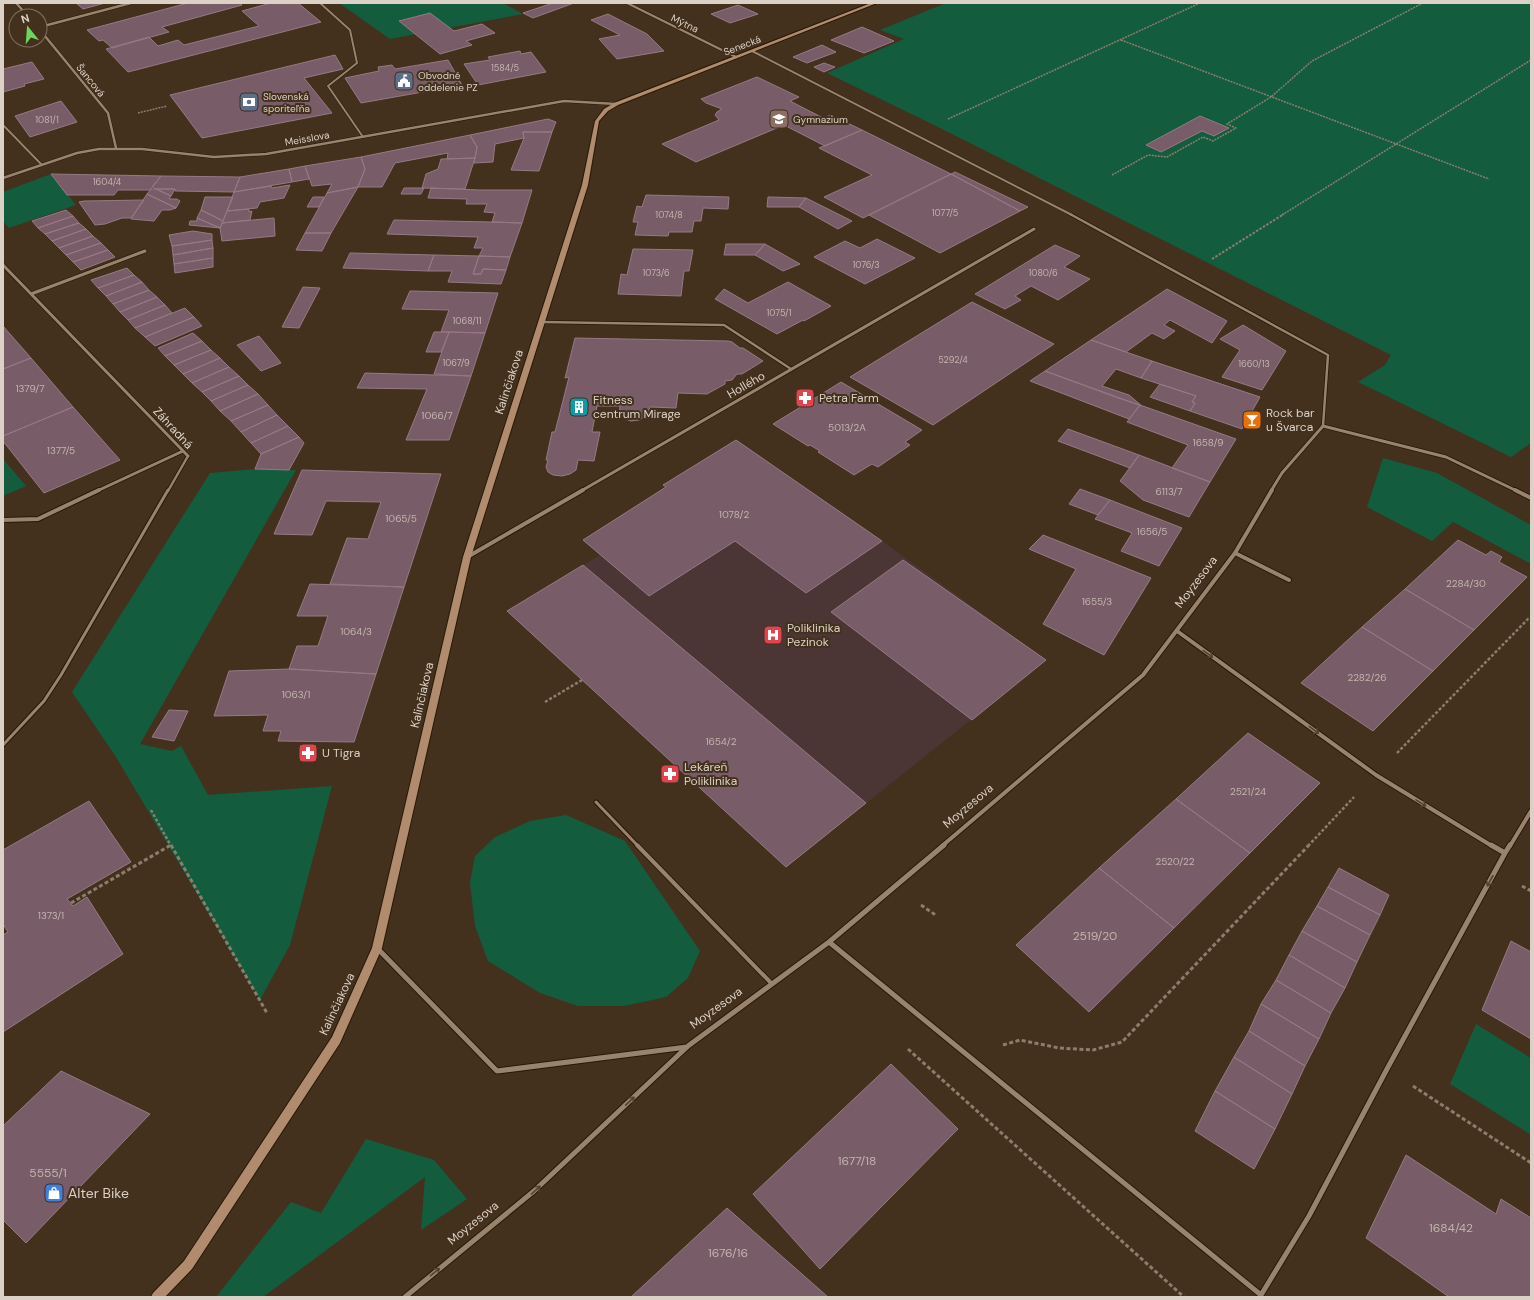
<svg xmlns="http://www.w3.org/2000/svg" width="1534" height="1300" font-family="'DM Sans',sans-serif">
  <style>
    .medical { fill: #4b3635 }
    .green { fill: #145c3e }
    .building { fill: #785c67; stroke: #967985 }
    .lines { fill: none; stroke-linecap: round; stroke-linejoin: round }
    .lane-far3-casing { stroke: #291806; stroke-width: 3 }
    .lane-far2-casing { stroke: #291806; stroke-width: 4 }
    .lane-far1-casing { stroke: #291806; stroke-width: 5 }
    .lane-casing { stroke: #291806; stroke-width: 6 }
    .street-far3-casing { stroke: #291806; stroke-width: 3.5 }
    .street-far2-casing { stroke: #291806; stroke-width: 4.5 }
    .street-far1-casing { stroke: #291806; stroke-width: 6 }
    .street-casing { stroke: #291806; stroke-width: 7 }
    .secondary-casing { stroke: #291806; stroke-width: 2 }
    .path-far3 { stroke: #8c7d6e; stroke-width: 1.5; stroke-dasharray: 2 1; stroke-linecap: butt }
    .path-far2 { stroke: #8c7d6e; stroke-width: 2; stroke-dasharray: 2.5 1.5; stroke-linecap: butt }
    .path-far1 { stroke: #8c7d6e; stroke-width: 2.5; stroke-dasharray: 3 2; stroke-linecap: butt }
    .path { stroke: #8c7d6e; stroke-width: 3; stroke-dasharray: 4 2.5; stroke-linecap: butt }
    .lane-far3 { stroke: #98836f; stroke-width: 2 }
    .lane-far2 { stroke: #98836f; stroke-width: 2.5 }
    .lane-far1 { stroke: #98836f; stroke-width: 3 }
    .lane { stroke: #98836f; stroke-width: 4 }
    .street-far3 { stroke: #98836f; stroke-width: 2.5 }
    .street-far2 { stroke: #98836f; stroke-width: 3 }
    .street-far1 { stroke: #98836f; stroke-width: 4 }
    .street { stroke: #98836f; stroke-width: 5 }
    .secondary { fill: #b08b6e; fill-rule: evenodd }
    .oneway { stroke: #54412e }
    .labels { text-anchor: middle; stroke-width: 4; stroke-linejoin: round; paint-order: stroke }
    .far-number-label { font-size: 9px; fill: #c3b4ae }
    .far-street-label { font-size: 10px; fill: #dcd1c6; stroke: #43311e }
    .far-poi-label { font-size: 10px; fill: #dcd1c6; stroke: #43311e; text-anchor: start }
    .number-label { font-size: 10px; fill: #c3b4ae }
    .street-label { font-size: 12px; fill: #dcd1c6; stroke: #43311e }
    .poi-label { font-size: 12px; fill: #dcd1c6; stroke: #43311e; text-anchor: start }
    .near-number-label { font-size: 12px; fill: #c3b4ae }
    .near-poi-label { font-size: 14px; fill: #dcd1c6; stroke: #43311e; text-anchor: start }
  </style>
  <rect width="100%" height="100%" fill="#43311e"/>
  <path class="medical" d="M736,440L882,541L1046,660L786,867L507,611L600,555L583,540L666,488L663,485Z"/>
  <path class="green" d="M339,3H503L523,14L390,39Z
    M946,3H1531V443L1511,457L1358,382L1385,365L1391,355L934,125L827,73L904,39L880,30Z
    M51,174L76,205L9,228L3,221V192Z
    M1383,458L1437,473L1531,525V564L1453,522L1432,541L1367,507Z
    M3,459L26,486L3,496Z
    M255,469L296,470L140,744L172,751L181,746L208,795L332,786L290,945L260,1000L116,757L72,692L210,473Z
    M566,815L625,841L700,951L688,978L666,997L624,1006H578L540,993L488,961L475,926L470,883L475,856L495,837L530,821Z
    M1476,1024L1531,1058V1135L1450,1084Z
    M366,1139L434,1160L467,1199L421,1230L425,1177L263,1297H216L291,1202L321,1213Z"/>
  <path class="building" d="M76,3H105L83,9Z
    M188,3H240L242,5L162,27L169,32L112,48L103,40L99,41L87,30Z
    M271,3H298L321,22L128,72L106,49L149,37L158,46L178,40L184,45L259,26L242,11Z
    M553,3H574L533,18L523,13Z
    M738,5L758,14L730,23L711,14Z
    M430,13L454,31L482,24L495,33L466,41L472,45L440,54L399,21Z
    M608,14L647,34L664,51L617,59L599,39L620,35L591,20Z
    M862,27L894,41L864,53L831,40Z
    M822,45L836,52L807,63L793,57Z
    M520,51L521,54L531,52L546,72L478,85L464,64L490,60L488,57Z
    M335,55L343,69L304,78L332,113L202,138L170,95Z
    M448,60L462,85L361,103L345,78L379,71L378,67L392,65L395,69Z
    M32,62L44,79L24,84L25,86L3,92V69Z
    M824,63L835,67L824,72L814,67Z
    M757,77L799,97L790,101L823,118L831,115L862,130L825,146L784,125L696,162L662,144L719,120L715,115L717,112L722,109L706,103L701,99Z
    M61,101L77,122L30,137L15,116Z
    M1200,116L1229,128L1214,136L1202,131L1161,152L1146,145Z
    M548,119L556,122L552,132H523L524,138L495,144L493,162L474,163L477,147L470,135Z
    M862,130L951,174L863,218L824,197L872,175L819,148Z
    M523,132H552L539,171L511,170L524,138Z
    M470,135L477,147L475,158L447,159L448,153L395,163L382,187H358L365,169L361,157Z
    M361,157L365,169L358,187L327,193L332,184L312,186L305,166Z
    M475,158L465,189L422,188L426,174L438,169L441,159Z
    M305,166L309,179L292,182L289,169Z
    M289,169L292,182L234,192L240,177Z
    M955,172L1028,207L1020,211L951,174Z
    M51,174L161,176L150,190H118L114,195H67Z
    M951,174L1020,211L940,253L869,215Z
    M161,176L240,177L234,192L175,191V189H156L152,187Z
    M290,185L284,198L260,202L257,208L227,211L234,192L271,186L272,188Z
    M358,187L331,233H305L327,193Z
    M404,188H424L421,194H401Z
    M431,188L479,190H532L522,223L492,222L495,213L484,212L487,204H466L467,199L428,198Z
    M151,189H156L171,196L169,199H177L180,201L176,208L147,194Z
    M156,189H175L171,196Z
    M147,194L166,203L176,208L170,210H162L154,221L131,219Z
    M646,195L729,197L728,209L703,208L701,221H694L692,232H669L668,236L635,235L638,222H633L637,206L642,207Z
    M205,197H233L223,221L201,210Z
    M313,197H324L319,207H307Z
    M768,197L806,198L799,207H767Z
    M806,198L852,221L838,229L799,207Z
    M144,200L131,218H122L105,224L95,225L79,202L84,201Z
    M249,209V212L252,211L250,220L222,223L227,211Z
    M66,210L73,216L38,228L32,221Z
    M201,210L223,221L220,228L197,218Z
    M73,216L79,223L45,234L38,228Z
    M197,218L220,228L189,225L190,221H197Z
    M274,218L275,236L222,241L220,228L222,223Z
    M394,220L492,222L522,223L510,257L479,256L483,248H474L478,237L387,234Z
    M79,223L86,229L52,241L45,234Z
    M86,229L93,236L59,248L52,241Z
    M193,231L212,234V240L172,246L169,235Z
    M305,233H331L322,251L296,250Z
    M93,236L101,243L66,255L59,248Z
    M877,239L915,258L865,284L814,257L845,241L860,248Z
    M212,240L213,248L173,255L172,246Z
    M101,243L108,250L73,262L66,255Z
    M726,244H765L755,255H724Z
    M765,244L800,264L783,271L755,255Z
    M1055,245L1080,256L1064,267L1090,279L1058,300L1031,286L1015,296L1021,300L1005,309L975,294Z
    M213,248V258L174,264L173,255Z
    M633,249L693,250L689,271H684L681,296L618,294L621,274L627,275Z
    M108,250L115,257L81,270L73,262Z
    M350,253L434,255L428,271L343,268Z
    M434,255L479,256L473,274H481L483,269L506,270L501,284L448,282L452,271H428Z
    M479,256L510,257L506,270L483,269L481,274H473Z
    M213,258V267L175,273L174,264Z
    M127,268L134,275L98,288L91,280Z
    M134,275L142,282L106,296L98,288Z
    M142,282L149,290L113,304L106,296Z
    M788,282L831,306L804,321L803,320L777,334L715,299L724,289L748,303Z
    M303,287L320,288L299,328L282,327Z
    M1167,289L1227,321L1212,343L1170,320L1164,325L1175,331L1164,339L1152,333L1126,352L1091,340Z
    M149,290L157,297L120,312L113,304Z
    M410,291L498,293L485,333L449,332H441L449,310L402,309Z
    M157,297L165,305L128,320L120,312Z
    M972,302L1054,344L933,425L850,377Z
    M165,305L172,313L135,328L128,320Z
    M185,308L194,317L145,337L135,328Z
    M194,317L202,326L155,346L145,337Z
    M1243,325L1286,351L1262,390L1222,377L1240,350L1220,339Z
    M3,326L31,358L3,369Z
    M434,332H449L441,352H426Z
    M449,332L485,333L471,376L434,374Z
    M193,333L202,341L165,356L158,348Z
    M259,336L281,363L261,371L237,345Z
    M575,338L728,341L732,342L740,348H743L763,361L742,374H737L732,380L725,381V384L707,394L678,393L676,408L650,407L647,415L639,420L631,421L623,418L619,414L620,406H597L592,432H600L594,461L578,460L576,470L570,474L562,476L553,475L548,472L546,467L548,460H546L552,432H555L569,377L565,378Z
    M1091,340L1152,361L1141,378L1116,369L1102,386L1129,395L1142,406L1045,371Z
    M202,341L211,350L174,365L165,356Z
    M211,350L220,358L183,374L174,365Z
    M31,358L73,407L3,436V369Z
    M220,358L229,367L192,383L183,374Z
    M1152,361L1260,397L1242,429L1190,411L1195,403L1192,402L1196,396L1141,378Z
    M229,367L239,376L202,392L192,383Z
    M1045,371L1118,398L1140,405L1129,419L1030,381Z
    M365,373L471,376L449,440H406L427,389L357,388Z
    M239,376L248,385L211,401L202,392Z
    M841,382L922,430L905,442L910,445L878,467L872,464L854,475L818,452L820,451L810,445L808,446L773,424Z
    M1160,384L1196,396L1192,402L1195,403L1190,411L1150,397Z
    M248,385L258,394L220,411L211,401Z
    M258,394L268,405L231,421L220,411Z
    M268,405L277,415L241,432L231,421Z
    M1140,405L1236,439L1210,482L1172,468L1188,445L1127,422Z
    M73,407L120,460L44,493L3,441V436Z
    M277,415L288,426L251,443L241,432Z
    M288,426L299,437L261,454L251,443Z
    M1068,429L1139,455L1130,468L1058,441Z
    M299,437L304,443L289,470L255,469L261,454Z
    M736,440L882,541L806,593L735,541L649,596L583,540L666,487L663,485Z
    M1139,455L1210,482L1189,517L1143,500L1120,481Z
    M302,470L441,474L404,587L330,584L347,538L368,539L381,502L326,501L312,535L274,534Z
    M1080,489L1110,500L1098,515L1069,504Z
    M1110,500L1182,528L1159,566L1121,551L1132,533L1095,519Z
    M1043,535L1151,578L1104,655L1043,624L1076,569L1029,549Z
    M1458,540L1486,555L1491,551L1502,557L1499,562L1527,577L1474,630L1405,589Z
    M903,560L1046,660L972,720L831,612Z
    M583,565L866,803L786,867L507,611Z
    M310,584L404,587L376,674L289,669L297,646H318L328,616H297Z
    M1405,589L1474,630L1433,671L1362,627Z
    M1362,627L1433,671L1373,731L1301,683Z
    M289,669L376,674L354,742L278,741L281,731H263L268,715L214,716L229,671Z
    M169,710L188,711L174,741L152,737Z
    M1248,733L1320,783L1250,853L1176,799Z
    M1176,799L1250,853L1174,928L1099,868Z
    M89,801L131,862L67,899L73,906L87,897L123,954L3,1032V935L8,932L3,924V850Z
    M1099,868L1174,928L1089,1012L1016,945Z
    M1339,868L1389,895L1380,915L1328,887Z
    M1328,887L1380,915L1370,935L1317,906Z
    M1317,906L1370,935L1357,962L1302,931Z
    M1302,931L1357,962L1345,988L1289,955Z
    M1511,941L1531,952V1039L1482,1010Z
    M1289,955L1345,988L1331,1013L1276,980Z
    M1276,980L1331,1013L1319,1039L1261,1004Z
    M1261,1004L1319,1039L1305,1066L1249,1031Z
    M1249,1031L1305,1066L1292,1094L1234,1057Z
    M1234,1057L1292,1094L1275,1129L1215,1091Z
    M891,1064L958,1129L820,1269L753,1194Z
    M61,1071L150,1114L26,1243L3,1220V1126Z
    M1215,1091L1275,1129L1254,1169L1195,1131Z
    M1406,1155L1496,1214L1501,1199L1531,1218V1297H1449L1366,1238Z
    M727,1208L828,1297H631Z"/>
  <g class="lines">
    <g class="lane-far3-casing">
      <path id="lane-far3" d="M320,3L350,30L357,63L328,86L363,137
        M752,51L1072,215
        M3,125L41,164"/>
    </g>
    <g class="lane-far2-casing">
      <path id="lane-far2" d="M1070,214L1328,355L1323,426
        M542,322L724,325L791,369
        M168,491L188,456"/>
    </g>
    <g class="lane-far1-casing">
      <path id="lane-far1" d="M3,745L44,701L61,675L168,490
        M596,802L638,846"/>
    </g>
    <g class="lane-casing">
      <path id="lane" d="M637,845L772,984"/>
    </g>
    <g class="street-far3-casing">
      <path id="street-far3" d="M16,3L28,16
        M627,3L736,57
        M40,27L131,3
        M40,30L108,113L116,148
        M3,178L77,153L99,149H142L214,157L266,154L564,101L616,104"/>
    </g>
    <g class="street-far2-casing">
      <path id="street-far2" d="M3,265L188,456
        M31,294L145,251
        M97,491L183,451
        M581,491L1034,229
        M1271,491L1282,473L1323,426L1446,457L1517,491"/>
    </g>
    <g class="street-far1-casing">
      <path id="street-far1" d="M1515,490L1531,498
        M3,520L38,519L99,490
        M1235,553L1289,580
        M469,556L583,490
        M1177,631L1376,775L1492,846
        M942,846L1143,675L1235,553L1272,490
        M1510,846L1531,811"/>
    </g>
    <g class="street-casing">
      <path id="street" d="M1505,853L1510,845
        M829,942L1261,1295L1309,1216L1387,1069L1505,853L1491,845
        M377,948L497,1071L687,1047
        M405,1297L534,1191L688,1046L829,942L944,845"/>
    </g>
    <g class="secondary-casing">
      <path id="secondary" d="M871,3H877L618,105L608,111L599,121L588,185L471,557L382,948L340,1043L192,1269L165,1297H151L153,1293L184,1261L332,1037L372,948L463,557L582,185L595,121L604,109L614,103Z"/>
    </g>
    <path class="path-far3" d="M1121,40L1489,179
      M138,113L167,106
      M948,119L1200,3
      M1112,175L1148,155L1167,157L1203,137L1213,141L1236,128L1227,124L1271,97L1312,61L1423,3
      M1282,215L1531,60"/>
    <path class="path-far2" d="M1212,259L1284,214"/>
    <path class="path-far1" d="M545,702L582,680
      M1397,753L1528,619L1531,618
      M151,810L171,846
      M1308,846L1354,797"/>
    <path class="path" d="M171,845L267,1013
      M1522,886L1531,891
      M71,903L171,845
      M921,905L937,916
      M1003,1045L1020,1040L1059,1048L1093,1050L1122,1042L1309,845
      M908,1049L1184,1297
      M1413,1086L1531,1163"/>
    <use href="#lane-far3" class="lane-far3"/>
    <use href="#lane-far2" class="lane-far2"/>
    <use href="#lane-far1" class="lane-far1"/>
    <use href="#lane" class="lane"/>
    <use href="#street-far3" class="street-far3"/>
    <use href="#street-far2" class="street-far2"/>
    <use href="#street-far1" class="street-far1"/>
    <use href="#street" class="street"/>
    <use href="#secondary" class="secondary"/>
  </g>
  <defs><path id="oneway-shaft" d="M-6 0H5M1.5-3L5.5 0L1.5 3" fill="none" stroke-width="1.6" stroke-linecap="round" stroke-linejoin="round"/></defs>
  <g class="oneway">
    <use href="#oneway-shaft" transform="translate(1208 654) rotate(36)"/>
    <use href="#oneway-shaft" transform="translate(1314 730) rotate(36)"/>
    <use href="#oneway-shaft" transform="translate(1421 803) rotate(32)"/>
    <use href="#oneway-shaft" transform="translate(1490 881) rotate(119)"/>
    <use href="#oneway-shaft" transform="translate(630 1101) rotate(-43)"/>
    <use href="#oneway-shaft" transform="translate(536 1190) rotate(-42)"/>
    <use href="#oneway-shaft" transform="translate(435 1272) rotate(-39)"/>
  </g>
  <defs>
    <g id="civic-square" transform="scale(1)"><rect x="-9" y="-9" width="18" height="18" rx="4" fill="#5c6f8a" stroke="#43311e"/><path d="M-.6-6.5H3V-4.5H.6V-3L4-1V1h2V6H-6V1h2V-1L-.6-3ZM-1.2 2.5V6h2.4V2.5Z" fill="#fff"/></g>
    <g id="bank-square" transform="scale(1)"><rect x="-9" y="-9" width="18" height="18" rx="4" fill="#5c6f8a" stroke="#43311e"/><path d="M-6-4H6V4H-6ZM0-2.3a2.3 2.3 0 1 0 0 4.6a2.3 2.3 0 1 0 0-4.6Z" fill="#fff"/></g>
    <g id="school-square" transform="scale(1)"><rect x="-9" y="-9" width="18" height="18" rx="4" fill="#8d6e63" stroke="#43311e"/><path d="M0-5L7-2L0 1L-7-2ZM-4 1L0 2.5L4 1V4Q0 6-4 4Z" fill="#fff"/></g>
    <g id="pharmacy-square" transform="scale(1)"><rect x="-9" y="-9" width="18" height="18" rx="4" fill="#e0444e" stroke="#43311e"/><path d="M-2-6h4v4h4v4h-4v4h-4v-4h-4v-4h4Z" fill="#fff"/></g>
    <g id="building-square" transform="scale(1)"><rect x="-9" y="-9" width="18" height="18" rx="4" fill="#0f9aa8" stroke="#43311e"/><path d="M-4-6H4V6H1V3H-1V6H-4ZM-2.5-4.3h1.7v1.8h-1.7ZM.8-4.3h1.7v1.8H.8ZM-2.5-1h1.7V.8h-1.7ZM.8-1h1.7V.8H.8Z" fill="#fff"/></g>
    <g id="bar-square" transform="scale(1)"><rect x="-9" y="-9" width="18" height="18" rx="4" fill="#e8710a" stroke="#43311e"/><path d="M-6-5H6L.8 .8V4.5H3.5V6h-7V4.5H-.8V.8Z" fill="#fff"/></g>
    <g id="hospital-square" transform="scale(1)"><rect x="-9" y="-9" width="18" height="18" rx="4" fill="#e0444e" stroke="#43311e"/><path d="M-5-5h3v3.5h4V-5h3V5h-3V1.5h-4V5h-3Z" fill="#fff"/></g>
    <g id="shop-square" transform="scale(1)"><rect x="-9" y="-9" width="18" height="18" rx="4" fill="#3f7fe0" stroke="#43311e"/><path d="M-5-2.5h2.3a2.7 3.5 0 0 1 5.4 0H5L5.5 6h-11ZM-1.5-2.5h3a1.5 2.3 0 0 0-3 0Z" fill="#fff"/></g>
  </defs>
  <g fill-rule="evenodd">
    <use href="#civic-square" x="404" y="81"/>
    <use href="#bank-square" x="249" y="102"/>
    <use href="#school-square" x="779" y="119"/>
    <use href="#pharmacy-square" x="805" y="398"/>
    <use href="#building-square" x="579" y="407"/>
    <use href="#bar-square" x="1252" y="420"/>
    <use href="#hospital-square" x="773" y="635"/>
    <use href="#pharmacy-square" x="308" y="753"/>
    <use href="#pharmacy-square" x="670" y="774"/>
    <use href="#shop-square" x="54" y="1193"/>
  </g>
  <g class="labels">
    <g class="far-number-label">
      <text x="505" y="71">1584/5</text>
      <text x="47" y="123">1081/1</text>
      <text x="107" y="185">1604/4</text>
      <text x="945" y="216">1077/5</text>
      <text x="669" y="218">1074/8</text>
      <text x="866" y="268">1076/3</text>
      <text x="656" y="276">1073/6</text>
      <text x="1043" y="276">1080/6</text>
      <text x="779" y="316">1075/1</text>
      <text x="467" y="324">1068/11</text>
      <text x="953" y="363">5292/4</text>
      <text x="456" y="366">1067/9</text>
      <text x="1254" y="367">1660/13</text>
    </g>
    <g class="far-street-label">
      <text transform="translate(685 23) rotate(26)" y="4">Mýtna</text>
      <text transform="translate(742 45) rotate(-21)" y="4">Senecká</text>
      <text transform="translate(91 80) rotate(51)" y="4">Šancová</text>
      <text transform="translate(307 138) rotate(-10)" y="4">Meisslova</text>
    </g>
    <g class="far-poi-label">
      <text x="418" y="79">Obvodné<tspan x="418" dy="12">oddelenie PZ</tspan></text>
      <text x="263" y="100">Slovenská<tspan x="263" dy="12">sporiteľňa</tspan></text>
      <text x="793" y="123">Gymnazium</text>
    </g>
    <g class="number-label">
      <text x="30" y="392">1379/7</text>
      <text x="437" y="419">1066/7</text>
      <text x="847" y="431">5013/2A</text>
      <text x="1208" y="446">1658/9</text>
      <text x="61" y="454">1377/5</text>
      <text x="1169" y="495">6113/7</text>
      <text x="734" y="518">1078/2</text>
      <text x="401" y="522">1065/5</text>
      <text x="1152" y="535">1656/5</text>
      <text x="1466" y="587">2284/30</text>
      <text x="1097" y="605">1655/3</text>
      <text x="356" y="635">1064/3</text>
      <text x="1367" y="681">2282/26</text>
      <text x="296" y="698">1063/1</text>
      <text x="721" y="745">1654/2</text>
      <text x="1248" y="795">2521/24</text>
      <text x="1175" y="865">2520/22</text>
      <text x="51" y="919">1373/1</text>
    </g>
    <g class="street-label">
      <text transform="translate(509 382) rotate(-72)" y="4">Kalinčiakova</text>
      <text transform="translate(746 385) rotate(-30)" y="4">Hollého</text>
      <text transform="translate(173 428) rotate(47)" y="4">Záhradná</text>
      <text transform="translate(1196 582) rotate(-53)" y="4">Moyzesova</text>
      <text transform="translate(422 695) rotate(-77)" y="4">Kalinčiakova</text>
      <text transform="translate(968 806) rotate(-40)" y="4">Moyzesova</text>
      <text transform="translate(337 1004) rotate(-65)" y="4">Kalinčiakova</text>
      <text transform="translate(716 1008) rotate(-36)" y="4">Moyzesova</text>
      <text transform="translate(473 1223) rotate(-39)" y="4">Moyzesova</text>
    </g>
    <g class="poi-label">
      <text x="819" y="402">Petra Farm</text>
      <text x="593" y="404">Fitness<tspan x="593" dy="14">centrum Mirage</tspan></text>
      <text x="1266" y="417">Rock bar<tspan x="1266" dy="14">u Švarca</tspan></text>
      <text x="787" y="632">Poliklinika<tspan x="787" dy="14">Pezinok</tspan></text>
      <text x="322" y="757">U Tigra</text>
      <text x="684" y="771">Lekáreň<tspan x="684" dy="14">Poliklinika</tspan></text>
    </g>
    <g class="near-number-label">
      <text x="1095" y="940">2519/20</text>
      <text x="857" y="1165">1677/18</text>
      <text x="48" y="1177">5555/1</text>
      <text x="1451" y="1232">1684/42</text>
      <text x="728" y="1257">1676/16</text>
    </g>
    <g class="near-poi-label">
      <text x="68" y="1198">Alter Bike</text>
    </g>
  </g>
  <rect width="1534" height="1300" fill="none" stroke="#dcd1c6" stroke-width="8"/>
  <g transform="translate(28 28) rotate(343)"><circle r="19" fill="#43311e" stroke="#807161"/>
  <path d="M0-3L7 15L0 10L-7 15Z" fill="#6ed360"/>
  <text y="-6" font-size="11" font-weight="bold" text-anchor="middle" fill="#dcd1c6">N</text>
  </g>
</svg>
